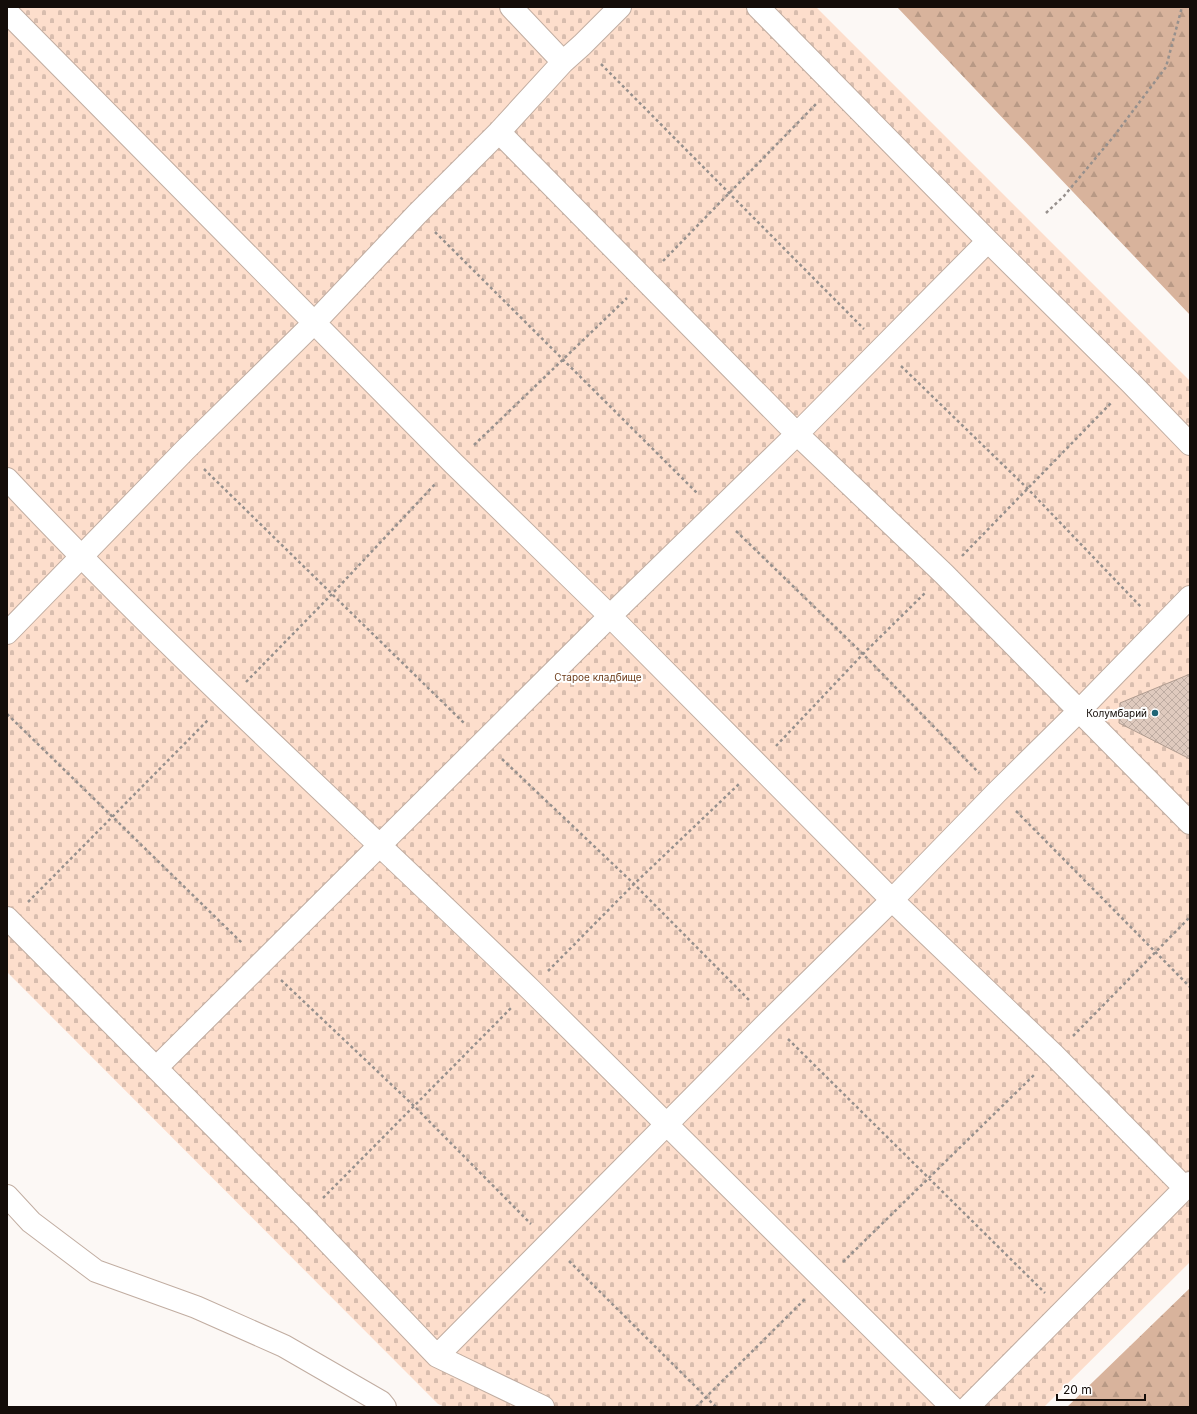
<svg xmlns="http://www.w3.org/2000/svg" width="1197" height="1414" font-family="Inter,sans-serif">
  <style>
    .forest { fill: url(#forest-firs) }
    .cemetery { fill: url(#cemetery-stones) }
    .building { fill: url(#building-cross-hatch); stroke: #b09c90 }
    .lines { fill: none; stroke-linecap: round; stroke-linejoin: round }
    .minor-casing { stroke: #c1ada1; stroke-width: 24 }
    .path { stroke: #96908d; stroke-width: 2.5; stroke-dasharray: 3 3; stroke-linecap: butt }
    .minor { stroke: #fff; stroke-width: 22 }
    .poi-dot { fill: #1f6576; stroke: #fff; stroke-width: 1.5 }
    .labels { text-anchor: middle; stroke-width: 4; stroke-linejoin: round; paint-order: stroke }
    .park-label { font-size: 10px; fill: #6d3c1a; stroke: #fff }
    .poi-label { font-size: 10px; fill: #140d09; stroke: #fff; text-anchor: end }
  </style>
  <defs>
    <pattern id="forest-firs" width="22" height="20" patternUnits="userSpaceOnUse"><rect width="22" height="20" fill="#d8b39c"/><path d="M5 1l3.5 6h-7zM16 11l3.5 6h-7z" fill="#b89985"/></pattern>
    <pattern id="cemetery-stones" width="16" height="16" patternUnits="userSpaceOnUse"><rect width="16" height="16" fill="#fddecc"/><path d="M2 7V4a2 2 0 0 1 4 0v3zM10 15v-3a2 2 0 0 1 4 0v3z" fill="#d8bdae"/></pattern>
    <pattern id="building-cross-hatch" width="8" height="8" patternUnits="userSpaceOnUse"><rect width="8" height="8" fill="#dfcabe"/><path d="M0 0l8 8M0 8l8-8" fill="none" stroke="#beaca2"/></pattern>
  </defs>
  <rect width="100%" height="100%" fill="#fcf8f5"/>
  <path class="forest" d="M897,7H1190V315Z
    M1190,1288V1407H1067Z"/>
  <path class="cemetery" d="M7,7H816L1190,381V1262L1044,1407H445L438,1404L7,972Z"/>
  <path class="building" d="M1190,674V759L1119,723L1120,703Z"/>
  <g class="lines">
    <g class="minor-casing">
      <path id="minor" d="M511,7L563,62
        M758,7L988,241L1131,383L1190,444
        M7,12L454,464L610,616L892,900L1054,1055L1185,1188
        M499,132L797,434L944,574L1190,823
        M7,479C174,657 356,820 531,990C672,1128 811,1269 952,1407
        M7,633L185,450L315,322L417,214L499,132L563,62L582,45L620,7
        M7,918L304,1217L437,1356L543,1407
        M156,1068L610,616L797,434L988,241
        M7,1196L31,1222L96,1271L196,1307L284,1346L381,1402L385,1407
        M437,1356L769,1021L892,900L997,792L1079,711L1190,597
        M968,1407L1190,1183"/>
    </g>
    <path class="path" d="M601,64L864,329
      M1046,213L1064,196L1114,136L1166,67L1182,7
      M435,232L698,494
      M663,261L817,103
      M901,366L1027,488L1142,608
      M474,445L627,298
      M204,469L465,724
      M736,531L863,654L979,773
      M962,556L1112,402
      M246,682L332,594L436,483
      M7,714L243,944
      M776,746L863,654L926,592
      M502,759L634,884L751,1002
      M1016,811L1190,987
      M28,902L209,719
      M548,971L634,884L739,784
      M281,980L414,1106L531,1224
      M1073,1036L1190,917
      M788,1039L1045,1293
      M323,1198L512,1007
      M569,1261L716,1407
      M843,1262L1035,1074
      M696,1407L805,1299"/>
    <use href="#minor" class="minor"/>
  </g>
  <circle class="poi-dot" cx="1155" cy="713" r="4"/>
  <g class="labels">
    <g class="park-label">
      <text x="598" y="681">Старое кладбище</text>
    </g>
    <g class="poi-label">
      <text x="1147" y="717">Колумбарий</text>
    </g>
  </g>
  <rect width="1197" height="1414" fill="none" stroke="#140d09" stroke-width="16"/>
  <path d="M1057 1394v6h88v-6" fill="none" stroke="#140d09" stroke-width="2"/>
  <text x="1063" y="1394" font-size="12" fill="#140d09" stroke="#ffffff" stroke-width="3" paint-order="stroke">20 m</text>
</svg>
